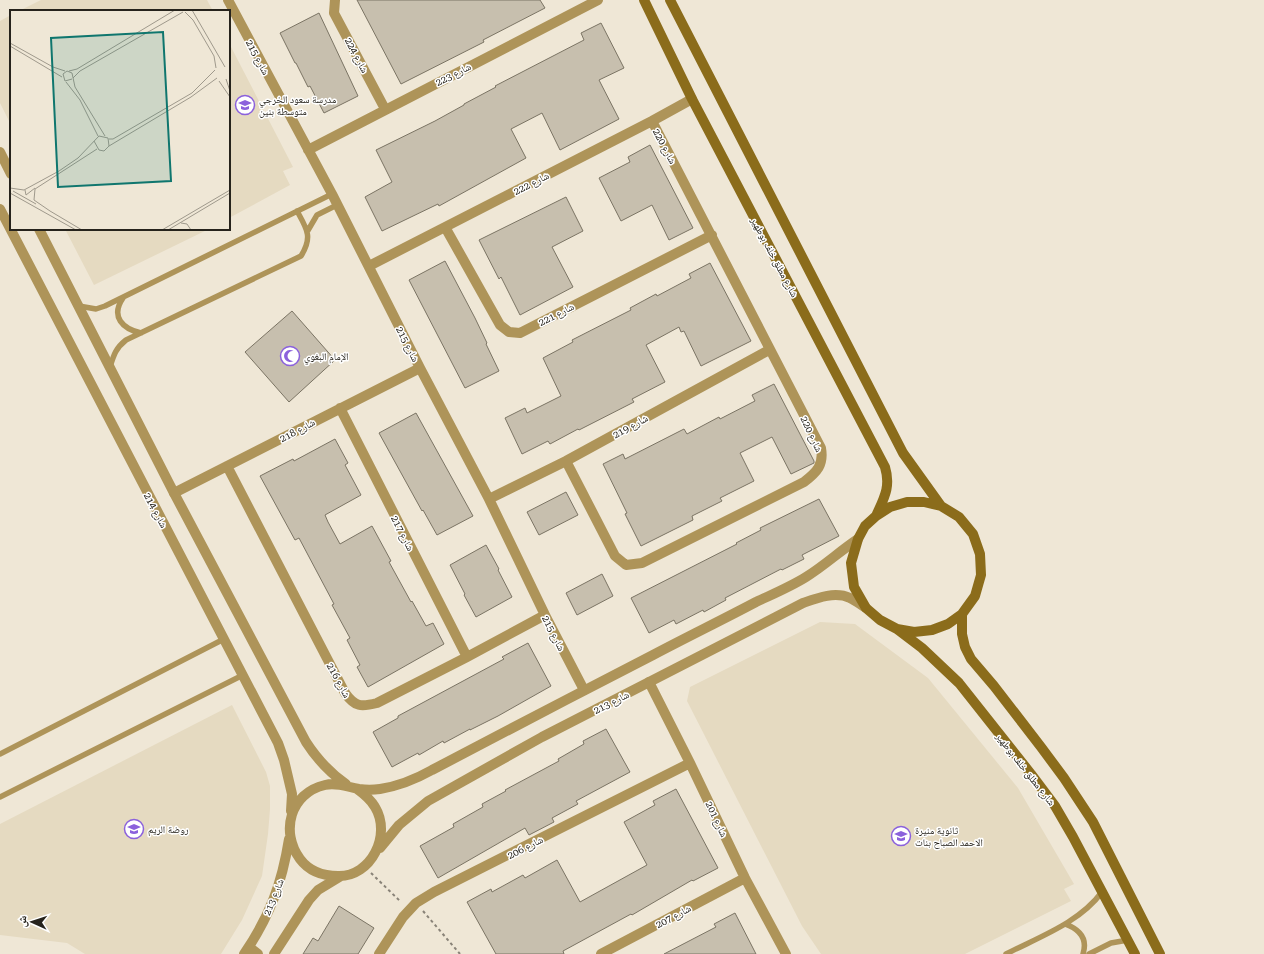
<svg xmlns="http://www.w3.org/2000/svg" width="1264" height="954" font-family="'Roboto Serif','Noto Naskh Arabic',serif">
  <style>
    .built { fill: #e5dac1 }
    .building { fill: #c7bfae; stroke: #7b7464 }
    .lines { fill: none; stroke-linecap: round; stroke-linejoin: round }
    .path { stroke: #898378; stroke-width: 2; stroke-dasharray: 3 3; stroke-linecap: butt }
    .service { stroke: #ae9459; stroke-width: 5.5 }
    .minor { stroke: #ae9459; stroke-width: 10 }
    .tertiary { stroke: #ae9459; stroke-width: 10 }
    .secondary { stroke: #8b6c1b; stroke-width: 10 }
    .labels { text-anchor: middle; stroke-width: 3; stroke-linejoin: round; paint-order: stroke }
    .street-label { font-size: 10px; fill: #26231c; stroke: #fff }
    .poi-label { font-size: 10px; fill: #26231c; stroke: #fff; text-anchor: start }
    .inset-road { fill: none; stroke: #9f998c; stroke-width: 1 }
    .view { fill: #0f766e; fill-opacity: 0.15; stroke: #0f766e; stroke-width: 2 }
    .inset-edge { fill: none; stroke: #26231c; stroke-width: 2 }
  </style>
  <rect width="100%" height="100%" fill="#efe7d6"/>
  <path class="built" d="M41,0H207L213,11H19Z
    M11,15V125L0,103V21Z
    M229,43L293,167L283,171L290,185L229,218Z
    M65,229H209L94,285Z
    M820,622L855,624L928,678L1018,788L1074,884L1064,889L1071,901L965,954H821L802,926L687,701L690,687Z
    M232,705L266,772L270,786V809L268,834L262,876L242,920L221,954H85L67,943L0,935V824Z"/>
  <path class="building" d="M357,0H540L545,8L483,40L484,42L401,84Z
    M319,13L358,96L324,113L310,86L308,87L296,63H295L280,33Z
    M601,23L624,68L599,80L619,119L560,150L542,113L511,129L526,158L439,206L438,204L382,231L365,197L392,182L376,150L435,121L464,105V104L496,87L495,86L584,40L581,33Z
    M650,145L693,228L669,240L652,205L621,221L599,178L630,162L628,157Z
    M566,197L583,231L552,247L573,287L520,315L501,277L499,279L479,240Z
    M445,261L475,318L487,343L486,344L499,371L465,388L409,280Z
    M710,263L751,341L701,366L684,331L681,332L679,327L646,345L665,382L632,399L634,402L579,430L578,429L550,444L548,441L522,454L505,418L525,408L527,413L561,396L543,358L573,342L572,340L631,310L630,308L656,294L657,296L691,278L689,274Z
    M292,311L335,360L289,402L245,352Z
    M774,384L814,461V463L791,474L772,437L740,453L754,481L720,498L722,501L692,516L693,520L641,546L625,514L627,513L603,464L623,454L625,459L684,429L687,434L719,417L720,419L755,401L752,395Z
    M416,413L473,516L437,535L423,510L422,511L379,433Z
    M335,439L348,463L345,465L361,495L325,515L328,522L340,544L372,526L391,561L389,562L411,602L412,601L426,626L433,623L444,644L368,687L357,667L360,665L347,640L350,638L332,605L334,604L299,538L295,540L260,476L293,459L294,461Z
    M566,492L578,515L539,535L527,512Z
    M819,499L839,536L802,555L804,559L782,570L781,569L725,598L726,600L704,612L703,610L676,624L674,620L649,633L631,598L737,544L736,543L761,530L760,528Z
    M486,545L499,569L498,570L512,597L476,617L464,595L465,594L450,565Z
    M602,574L613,596L577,615L566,593Z
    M528,643L551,686L498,716L470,730V729L444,743L443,741L419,755L418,753L392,767L373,732L398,718V716L504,659L502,657Z
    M606,729L630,772L576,801L578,804L552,818L554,822L529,835L525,828L438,878L420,846L454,827L453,824L483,807L482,804L506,791L505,790L559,761L558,759L584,744L583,741Z
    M676,789L718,868L693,881L692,880L632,915L631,914L563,951L564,954H496L467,902L491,889L492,892L523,875L525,878L557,860L580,902L647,865L624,822L655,805L653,801Z
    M339,906L374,928L358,954H303L313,938L318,941Z
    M735,913L756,954H664L716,927L714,924Z"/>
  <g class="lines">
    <path class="path" d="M371,873L401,902
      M423,911L460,954"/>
    <path class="service" d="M307,232L317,215L337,205
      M123,298C110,317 123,329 141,333
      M79,306L96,309L105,306L332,194
      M110,367C114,354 116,348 126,340L301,256C313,237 307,229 297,211
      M0,754L224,639
      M0,797L243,675
      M1065,924C1079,929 1088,938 1083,954
      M1006,954C1039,937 1079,923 1102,892
      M1089,954L1111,943L1128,940"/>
    <path class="minor" d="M228,0L332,194L420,368L489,499L545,615L584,690
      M335,0L334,13L385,109
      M308,150L598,0
      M445,227L500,325L509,332L520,333L712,235
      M369,266L652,121L692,99
      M340,408L467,657
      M566,461L615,556L626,565L642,563L804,482C817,472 824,465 821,448L652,121
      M227,466L345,693C355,707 361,707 377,703L467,657L545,615
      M174,493L420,368
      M489,499L566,461L769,350
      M649,682L690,763L745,878L786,954
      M379,954L403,917L416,903L434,892L690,763
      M601,954L745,878"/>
    <path class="tertiary" d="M0,152L11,174
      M0,209L278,743L284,760L292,794L291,811
      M39,229L174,493L306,742C317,759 330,773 346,784
      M357,789C364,794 371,800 375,807C392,835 371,877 338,876C323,876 309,871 300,859C280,832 290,793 325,785C337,782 347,787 359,789C366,790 373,790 380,789C399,786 416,779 432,770C506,731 579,693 653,655C687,637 722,620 756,602C773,594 790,587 806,577C824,566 840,551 858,539
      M380,848L399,825L428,801L542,737L803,603C817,598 835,591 850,598C855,600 861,605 866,608
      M249,947L258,954
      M244,954C270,916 282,883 289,839
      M274,954L309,900L318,890L341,876"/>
    <path class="secondary" d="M644,0L692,99L885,467C891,487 884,498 876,516
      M670,0L903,453L941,506
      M962,614V634L965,647L971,659L994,686L1041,747L1064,778L1093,822L1160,954
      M897,629L914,632L932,630L948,624L962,614L975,596L981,575L980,554L973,534L959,517L941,506L924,502H907L890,507L876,516L865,526L858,539L851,563L854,587L866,608L880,620L897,629L922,648L959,683L1031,774L1055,806L1073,837L1135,954"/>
  </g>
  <defs>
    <g id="school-ring" transform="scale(1)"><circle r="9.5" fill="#fff" stroke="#8b61dc" stroke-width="1.5"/><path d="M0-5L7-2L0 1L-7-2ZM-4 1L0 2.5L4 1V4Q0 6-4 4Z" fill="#8b61dc"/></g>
    <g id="mosque-ring" transform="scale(1)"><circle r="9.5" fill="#fff" stroke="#8b61dc" stroke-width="1.5"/><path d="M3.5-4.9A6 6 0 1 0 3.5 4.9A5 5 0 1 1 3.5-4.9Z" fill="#8b61dc"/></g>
  </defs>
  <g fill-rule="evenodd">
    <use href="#school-ring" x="245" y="105"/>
    <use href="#mosque-ring" x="290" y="356"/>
    <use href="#school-ring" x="134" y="829"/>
    <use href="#school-ring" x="901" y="836"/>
  </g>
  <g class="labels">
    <g class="street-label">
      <text transform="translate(357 55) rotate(62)" y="4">شارع 224</text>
      <text transform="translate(258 57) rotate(62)" y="4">شارع 215</text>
      <text transform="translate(453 74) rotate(-27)" y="4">شارع 223</text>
      <text transform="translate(665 146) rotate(62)" y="4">شارع 220</text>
      <text transform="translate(531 183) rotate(-27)" y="4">شارع 222</text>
      <text transform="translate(775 257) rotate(62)" y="4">شارع مطلق خلف بوطهير</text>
      <text transform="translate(556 314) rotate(-27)" y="4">شارع 221</text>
      <text transform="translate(408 344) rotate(63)" y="4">شارع 215</text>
      <text transform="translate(630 426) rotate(-29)" y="4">شارع 219</text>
      <text transform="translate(297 430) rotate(-28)" y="4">شارع 218</text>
      <text transform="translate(812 434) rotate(65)" y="4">شارع 220</text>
      <text transform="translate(156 510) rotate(62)" y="4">شارع 214</text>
      <text transform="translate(403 533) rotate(63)" y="4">شارع 217</text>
      <text transform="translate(554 633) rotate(63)" y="4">شارع 215</text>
      <text transform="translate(339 680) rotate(61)" y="4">شارع 216</text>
      <text transform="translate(611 702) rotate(-27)" y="4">شارع 213</text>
      <text transform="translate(1026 769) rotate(52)" y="4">شارع مطلق خلف بوطهير</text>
      <text transform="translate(717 819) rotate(65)" y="4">شارع 201</text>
      <text transform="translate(525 847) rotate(-27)" y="4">شارع 206</text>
      <text transform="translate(273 897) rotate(-68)" y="4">شارع 213</text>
      <text transform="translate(673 916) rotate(-28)" y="4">شارع 207</text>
    </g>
    <g class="poi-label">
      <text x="259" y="103">مدرسة سعود الخرجي<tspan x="259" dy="12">متوسطة بنين</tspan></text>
      <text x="304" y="360">الإمام البغوي</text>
      <text x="148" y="833">روضة الريم</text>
      <text x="915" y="834">ثانوية منيرة<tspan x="915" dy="12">الاحمد الصباح بنات</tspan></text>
    </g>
  </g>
  <g transform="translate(10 10)">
    <rect width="220" height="220" fill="#efe7d6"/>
    <path class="inset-road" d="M182,0L215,57M175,2L183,10L204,46L206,58M0,33L43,57L55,61M0,36L52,67M59,61L67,59L165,0M63,68L70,61L173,2M62,69L55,71L53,64L57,61L62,63L65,77L95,126M216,69L220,81M209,71L220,87M56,72L70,90L88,126M99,129H103L182,83L205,60M99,136L181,87L207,68M0,178L14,180L49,161L68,148L89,126L98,128L99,136L94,141L89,140L84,131M15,180L16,185L25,178M3,181L26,194M0,183L66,220M40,201L24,190L25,179L87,139M40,201L72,220M171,213L177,214L181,220M152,220L220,180M158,220L220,183"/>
    <path class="view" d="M153,22L161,171L48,177L41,28Z"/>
    <rect width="220" height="220" class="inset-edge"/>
  </g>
  <g transform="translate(32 922) rotate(273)" stroke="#ffffff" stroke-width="3" paint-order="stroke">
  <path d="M0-3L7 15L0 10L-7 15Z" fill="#26231c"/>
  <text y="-6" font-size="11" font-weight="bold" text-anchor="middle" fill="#26231c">ش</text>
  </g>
</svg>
